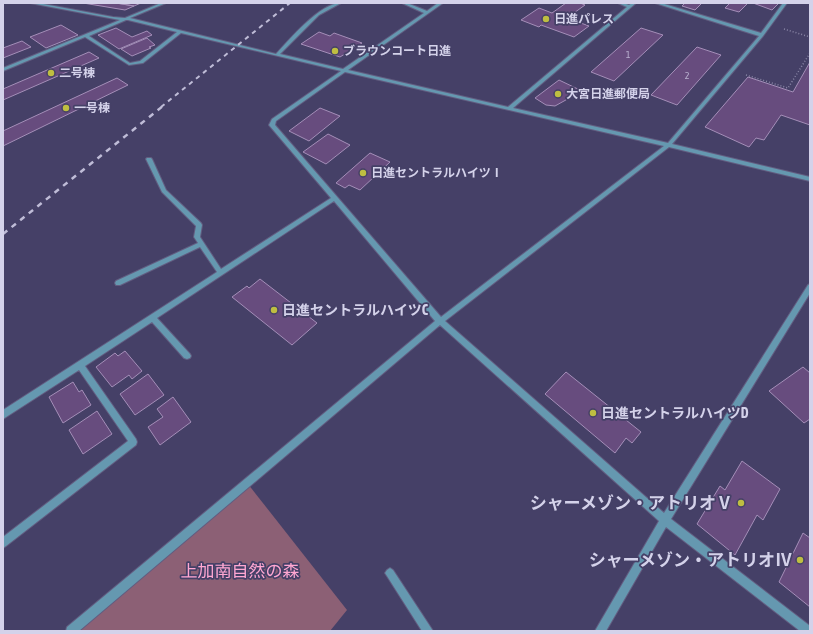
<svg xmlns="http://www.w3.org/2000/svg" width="813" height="634" font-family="'Asap Condensed','Noto Sans JP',sans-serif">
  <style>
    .green { fill: #8c6075 }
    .building { fill: #674c7e; stroke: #a48eb8 }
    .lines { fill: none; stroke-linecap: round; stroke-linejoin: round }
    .minor-casing { stroke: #625d81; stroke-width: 2 }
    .path { stroke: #8a86a6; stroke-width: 1.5; stroke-dasharray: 1 2; stroke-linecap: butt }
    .minor { fill: #6598b0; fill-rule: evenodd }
    .rail-far1 { stroke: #bfbcd7; stroke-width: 2; stroke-dasharray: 4.5 4.5; stroke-linecap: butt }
    .rail { stroke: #bfbcd7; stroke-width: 2.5; stroke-dasharray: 5.5 5.5; stroke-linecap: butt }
    .poi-dot { fill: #bfbe41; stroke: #454067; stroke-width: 1.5 }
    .labels { text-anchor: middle; stroke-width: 3.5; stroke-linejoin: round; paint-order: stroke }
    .far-number-label { font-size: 10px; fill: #b9b0cf }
    .far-poi-label { font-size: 12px; font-weight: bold; fill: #d4d2ea; stroke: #454067; text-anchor: start }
    .poi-label { font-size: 14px; font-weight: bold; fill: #d4d2ea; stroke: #454067; text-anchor: start }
    .near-poi-label { font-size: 17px; font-weight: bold; fill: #d4d2ea; stroke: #454067; text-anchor: end }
    .near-park-label { font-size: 17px; fill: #ffa7d2; stroke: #454067 }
  </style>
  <rect width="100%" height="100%" fill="#454067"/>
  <path class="green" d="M248,484L347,610L330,631H77Z"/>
  <path class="building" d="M83,3H116L134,6L125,10Z
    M116,3H141L134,6Z
    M566,3H580L585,5L567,18L589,26L574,37L541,25L539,27L521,20L539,8L552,13Z
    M685,3H702L695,10L682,6Z
    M730,3H748L739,12L725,8Z
    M753,3H779L772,10Z
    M61,25L78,35L46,48L30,37Z
    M116,28L132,37L147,31L152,35L119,49L98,35Z
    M641,28L663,35L614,81L591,72Z
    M319,32L330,36L334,33L362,43L340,57L301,44Z
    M147,38L155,45L149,47L151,48L132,56L121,49Z
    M22,41L31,47L3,58V48Z
    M697,47L721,55L677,105L651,95Z
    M89,52L99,58L3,100V89Z
    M810,62V125L781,115L764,140L756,138L749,147L705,127L748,77L793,92Z
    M117,78L128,85L3,146V131Z
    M559,80L582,91L555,106L546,105L535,98Z
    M320,108L340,116L309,141L289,131Z
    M328,134L350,145L326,164L303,152Z
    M370,153L390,162L360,190L349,185L345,188L336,183Z
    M260,279L317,323L292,345L232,297L247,286L249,288Z
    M125,351L142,371L132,379L129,375L112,387L96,367L115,353L118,356Z
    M803,367L810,373V419L804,423L769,391Z
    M566,372L641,432L632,443L626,438L615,453L545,394Z
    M148,374L164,395L135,415L120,394Z
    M73,382L79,392L82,390L91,405L63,423L49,397Z
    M173,397L191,422L160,445L148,427L163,417L157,409Z
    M97,411L112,434L83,454L69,430Z
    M742,461L780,489L763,520L757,515L735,555L697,524L720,486L725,490Z
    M803,533L810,538V607L779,582Z"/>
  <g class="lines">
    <g class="minor-casing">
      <path id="minor" d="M30,3H38L113,17L125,18L161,3H166L130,18L276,54C290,39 320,3 341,3L319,15L280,54L343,69L424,13L402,3H407L427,11L438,3H443L348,70L508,107L627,7L618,3H623L629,5L632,3H636L513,108L668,143L759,36L655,3H661L761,33L783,3H787L763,36L672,144L810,177V181L669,147L445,321L664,513L808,285L810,284V293L671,519L810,626V631H800L666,527L606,631H595L659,521L440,325L79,631H66L67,627L435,321L334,201L157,318L190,354L191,356L190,358L187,359L184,358L152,322L85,366L136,439L137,442L136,445L6,546L3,548V537L128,441L79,370L3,419V410L217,272L200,247L120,285H116L115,283L116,281L198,243L194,237L196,226L162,192L146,159L147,158H151L152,159L166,190L201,223L202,225L200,237L221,269L331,198L269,125L272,119L341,71L181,33L143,63L129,65L85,37L3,71V68L120,20ZM126,20H128L177,32L140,61L130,63L89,36ZM345,72L664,146L441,317L275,125L276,121Z
        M390,568L393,570L433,631H422L387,576L385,573L387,570Z"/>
    </g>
    <path class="path" d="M784,29L810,37
      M746,75L788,88L810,53"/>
    <use href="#minor" class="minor"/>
    <path class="rail-far1" d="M161,107L290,3"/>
    <path class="rail" d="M3,234L163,106"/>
  </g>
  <g class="poi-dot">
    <circle cx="546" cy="19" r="4"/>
    <circle cx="335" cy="51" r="4"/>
    <circle cx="51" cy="73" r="4"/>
    <circle cx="558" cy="94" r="4"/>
    <circle cx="66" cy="108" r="4"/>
    <circle cx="363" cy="173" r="4"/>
    <circle cx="274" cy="310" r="4"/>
    <circle cx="593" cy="413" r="4"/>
    <circle cx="741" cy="503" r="4"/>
    <circle cx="800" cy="560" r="4"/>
  </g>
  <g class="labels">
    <g class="far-number-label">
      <text x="628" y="58">1</text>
      <text x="687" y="79">2</text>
    </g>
    <g class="far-poi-label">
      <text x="554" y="23">日進パレス</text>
      <text x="343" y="55">ブラウンコート日進</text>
      <text x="59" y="77">二号棟</text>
      <text x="566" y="98">大宮日進郵便局</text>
      <text x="74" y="112">一号棟</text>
      <text x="371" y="177">日進セントラルハイツⅠ</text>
    </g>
    <g class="poi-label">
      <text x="282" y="315">日進セントラルハイツC</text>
      <text x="601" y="418">日進セントラルハイツD</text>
    </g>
    <g class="near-poi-label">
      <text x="733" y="509">シャーメゾン・アトリオⅤ</text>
      <text x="792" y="566">シャーメゾン・アトリオⅣ</text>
    </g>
    <g class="near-park-label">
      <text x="240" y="577">上加南自然の森</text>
    </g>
  </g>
  <rect width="813" height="634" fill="none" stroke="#d4d2ea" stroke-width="8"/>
</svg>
